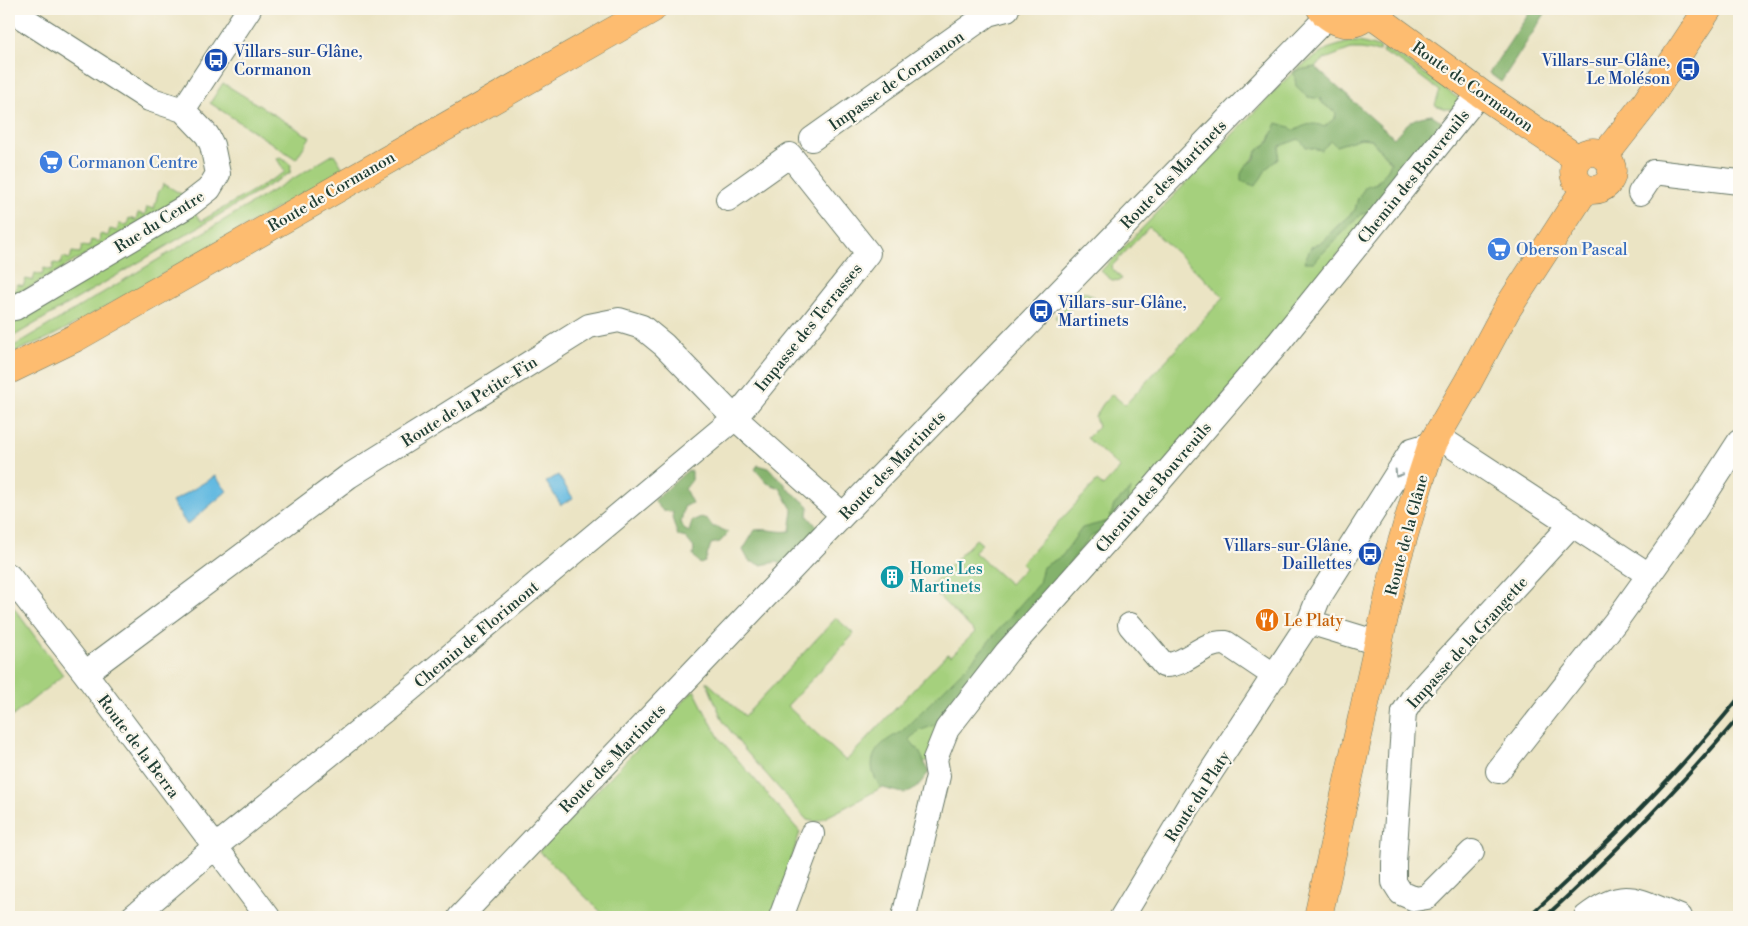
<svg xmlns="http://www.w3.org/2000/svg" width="1748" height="926" font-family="'Libre Bodoni',serif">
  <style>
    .green { fill: #a5d07d; stroke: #628658 }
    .forest { fill: #84b26c; stroke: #527850 }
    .water { fill: #64bae1; stroke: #427c8a }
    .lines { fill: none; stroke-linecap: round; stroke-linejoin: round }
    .minor-casing { stroke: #676; stroke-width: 26 }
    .major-casing { stroke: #676; stroke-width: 29 }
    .minor { stroke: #fff; stroke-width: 24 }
    .major { stroke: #fdbc70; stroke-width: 28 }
    .rail { stroke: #1f3d34; stroke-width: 4 }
    .oneway { stroke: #8f9e9a }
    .labels { text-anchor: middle; stroke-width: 4.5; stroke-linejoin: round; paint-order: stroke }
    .transit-label { font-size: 16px; fill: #164399; stroke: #fbf7ec; text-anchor: start }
    .street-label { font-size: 16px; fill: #1f3d34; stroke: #fbf7ec }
    .shop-label { font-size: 16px; fill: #366cbe; stroke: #fbf7ec; text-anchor: start }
    .culture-label { font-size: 16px; fill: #0d838f; stroke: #fbf7ec; text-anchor: start }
    .food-label { font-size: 16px; fill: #c56008; stroke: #fbf7ec; text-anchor: start }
  </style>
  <rect width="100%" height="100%" fill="#fbf7ec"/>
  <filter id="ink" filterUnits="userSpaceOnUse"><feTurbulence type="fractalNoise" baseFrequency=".02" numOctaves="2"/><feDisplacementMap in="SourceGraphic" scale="10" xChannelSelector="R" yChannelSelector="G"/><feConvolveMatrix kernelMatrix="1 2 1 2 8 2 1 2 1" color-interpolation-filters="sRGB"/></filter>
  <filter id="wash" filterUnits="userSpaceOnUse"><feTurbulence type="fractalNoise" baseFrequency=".0096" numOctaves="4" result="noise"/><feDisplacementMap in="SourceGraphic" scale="20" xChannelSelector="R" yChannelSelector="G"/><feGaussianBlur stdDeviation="1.12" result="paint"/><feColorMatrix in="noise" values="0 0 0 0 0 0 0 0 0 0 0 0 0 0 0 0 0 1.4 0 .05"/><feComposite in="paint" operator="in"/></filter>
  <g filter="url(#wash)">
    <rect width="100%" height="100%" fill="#ebe4c4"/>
    <path class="green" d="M1349,42H1359L1381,48L1379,52L1361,49H1351L1325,59L1315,67L1295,71L1308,97L1321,99V102L1336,113L1335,118L1324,128L1271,135C1268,145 1265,143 1258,150C1252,157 1256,159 1246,165L1261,178L1266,168L1278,159L1279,146L1299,138L1331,141L1336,146L1361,138L1372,139C1376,148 1385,154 1391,163L1388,169L1376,183L1358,198L1355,210L1334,229L1324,241L1311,247L1314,262L1361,214L1368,213L1366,220L931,758C893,781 856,803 816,822L807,820L744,749L723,721L706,681L745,716L836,618L854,634L787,706L846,761L947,654L951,656L975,632L929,587L976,539L982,544L974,552L1010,584L1025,568L1021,563L1097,481L1103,486L1120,468L1087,438L1098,427L1095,417L1103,404L1112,394L1125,405L1224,297L1149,227L1111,267L1122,279C1113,284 1108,277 1101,271L1294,71L1327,49Z
      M1384,49L1405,60L1462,101L1453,109H1445L1435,105L1440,91L1402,63L1382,52Z
      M223,83L310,137L296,159L210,103Z
      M334,154L344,170L77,323L46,339L9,354V349Z
      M280,157L291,165L290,173L9,339V322L195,213L201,221L285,172L277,159Z
      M164,184L183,195L173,203L27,289L9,295V289L15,291L17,284L23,286L26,279L33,281L35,273L42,275L44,268L52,270L54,263L61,264L63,257L70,259L72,252L80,253L82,246L89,247L91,240L99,242L100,234L108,236L110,229L117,231L119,224L127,225L129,218L136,220L138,213L145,215L147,207L154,209L158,193Z
      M1082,291L1092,295L1096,300L1094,307L1083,296L1059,321L1055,317Z
      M9,601L63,675L9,719Z
      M694,690L707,716L720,739L800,832L772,917H606L539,851Z"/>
    <path class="forest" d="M1532,9H1548L1501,82L1489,73Z
      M1315,67L1394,138C1407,123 1412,117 1432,115L1441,121L1442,128L1368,213L1361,214L1314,262H1304L1311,247L1324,241L1334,229L1355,210L1358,198L1366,186L1377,183L1388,169L1391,162C1385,154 1376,148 1372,139L1361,138L1336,146L1331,141L1321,150L1306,147L1299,139L1280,146L1278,159L1267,168L1261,178L1255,186L1241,181V174L1246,165L1254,160L1258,150L1269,142L1277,123L1290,127L1294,131C1304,125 1314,121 1324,127L1335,118L1336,113L1321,102V99L1308,97L1296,86L1294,71Z
      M758,465L769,468L775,475L782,480L788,489L809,506L808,516L818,528L786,565L776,562L761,565L749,561L743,550L755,530C769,528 777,533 790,531L793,511L789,504L780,488L767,483L755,469Z
      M687,471H692V480L685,489L692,503L684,507L681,522L684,529L689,532L692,521L701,517L707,519L713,527H718L728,533L720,542L711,544L705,562L700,564L693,555L694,548L686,538L678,536L672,518L673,512L663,511L654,501Z
      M1131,489L1126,505L1103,531L1090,537L1039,602L959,699L949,707L937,724L919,731L909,739L919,751L929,772C910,797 910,796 880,787C878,783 874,777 873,772C868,752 885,740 901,732L971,662L1039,583L1043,567L1062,556L1082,528L1109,521L1114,505Z"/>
    <path class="water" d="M558,475L573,498L561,505L546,482Z
      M215,476L227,491L187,525L172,502Z"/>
  </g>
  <g filter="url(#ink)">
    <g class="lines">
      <g class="minor-casing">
        <path id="minor" d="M183,110L249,9
          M812,139L988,14L1007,9
          M1640,193L1654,172L1739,182
          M9,309L15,308L187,206L209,189L218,174L212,145L207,135L183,110L149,99L9,9
          M1437,436L1649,575L1695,510L1739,442
          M9,576L85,673L268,917
          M1309,622L1318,599L1412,450L1432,444
          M1130,625L1164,665C1187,666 1202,641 1226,643L1275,676
          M85,673L349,476L589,326L619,320L642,327L664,345L735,418L843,515
          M1498,771L1616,621L1649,575
          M1472,852L1427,897L1415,899L1401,893L1394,882V863L1404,712L1414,696L1572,524
          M133,917L215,847L407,692L735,418L811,325L868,253L790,155L728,199
          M460,917L843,515L1327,17
          M781,917L812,834
          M904,917L938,776L935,759L947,729L1007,652L1151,491L1280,341L1480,93
          M1122,917L1190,804L1309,622L1378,643
          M1586,917C1625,886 1638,901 1680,917"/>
      </g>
      <g class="major-casing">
        <path id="major" d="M1321,9C1334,25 1359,31 1371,9
          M1369,12L1480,93L1578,159
          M1574 171a19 19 0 1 1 38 0a19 19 0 1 1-38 0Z
          M1605,155L1645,104L1708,9
          M9,370L75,338L652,9
          M1318,917L1397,559L1419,484L1432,444L1468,382L1507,309L1585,189"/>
      </g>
      <use href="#minor" class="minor"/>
      <use href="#major" class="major"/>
      <path class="rail" d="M1528,917C1603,849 1675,777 1739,698
        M1545,917C1614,854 1679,788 1739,717"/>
    </g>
    <defs><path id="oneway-chevron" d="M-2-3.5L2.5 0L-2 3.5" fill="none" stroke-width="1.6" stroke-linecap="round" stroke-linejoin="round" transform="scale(1.25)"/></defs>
    <use class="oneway" href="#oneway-chevron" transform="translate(1398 474) rotate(122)"/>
  </g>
  <defs>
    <g id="bus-disc" transform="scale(1.25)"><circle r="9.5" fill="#1a4fb4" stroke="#fbf7ec"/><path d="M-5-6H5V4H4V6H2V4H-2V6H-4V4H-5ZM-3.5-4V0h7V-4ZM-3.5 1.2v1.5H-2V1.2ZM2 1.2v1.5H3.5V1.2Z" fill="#fff"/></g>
    <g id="supermarket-disc" transform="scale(1.25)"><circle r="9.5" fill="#3f7fe0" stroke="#fbf7ec"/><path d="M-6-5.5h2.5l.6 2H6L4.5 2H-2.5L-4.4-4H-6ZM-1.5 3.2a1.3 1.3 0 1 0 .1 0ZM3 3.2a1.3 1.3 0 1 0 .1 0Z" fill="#fff"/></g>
    <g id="building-disc" transform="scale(1.25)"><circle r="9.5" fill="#0f9aa8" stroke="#fbf7ec"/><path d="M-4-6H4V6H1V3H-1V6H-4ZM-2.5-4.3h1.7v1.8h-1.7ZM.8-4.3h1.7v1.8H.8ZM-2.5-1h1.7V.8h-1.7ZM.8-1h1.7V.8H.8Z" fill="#fff"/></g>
    <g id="restaurant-disc" transform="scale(1.25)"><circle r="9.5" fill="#e8710a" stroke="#fbf7ec"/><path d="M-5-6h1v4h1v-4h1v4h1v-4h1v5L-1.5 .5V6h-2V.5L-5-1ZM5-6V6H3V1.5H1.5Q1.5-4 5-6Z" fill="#fff"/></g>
  </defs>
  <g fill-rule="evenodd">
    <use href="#bus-disc" x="216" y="60"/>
    <use href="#bus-disc" x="1688" y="69"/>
    <use href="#supermarket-disc" x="51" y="162"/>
    <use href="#supermarket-disc" x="1499" y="249"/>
    <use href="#bus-disc" x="1041" y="311"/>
    <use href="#bus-disc" x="1370" y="554"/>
    <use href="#building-disc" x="892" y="577"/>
    <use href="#restaurant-disc" x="1267" y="620"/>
  </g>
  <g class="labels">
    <g class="transit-label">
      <text x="234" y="57">Villars-sur-Glâne,<tspan x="234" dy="18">Cormanon</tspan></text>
      <text x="1670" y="66" text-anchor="end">Villars-sur-Glâne,<tspan x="1670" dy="18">Le Moléson</tspan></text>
      <text x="1058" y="308">Villars-sur-Glâne,<tspan x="1058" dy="18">Martinets</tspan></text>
      <text x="1352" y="551" text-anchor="end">Villars-sur-Glâne,<tspan x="1352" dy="18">Daillettes</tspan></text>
    </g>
    <g class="street-label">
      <text transform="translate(896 80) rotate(-35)" y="6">Impasse de Cormanon</text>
      <text transform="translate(1473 86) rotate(35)" y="6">Route de Cormanon</text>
      <text transform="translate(1173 174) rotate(-46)" y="6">Route des Martinets</text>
      <text transform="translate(1413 176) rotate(-51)" y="6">Chemin des Bouvreuils</text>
      <text transform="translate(331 191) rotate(-30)" y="6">Route de Cormanon</text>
      <text transform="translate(159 221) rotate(-32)" y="6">Rue du Centre</text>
      <text transform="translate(808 327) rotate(-51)" y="6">Impasse des Terrasses</text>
      <text transform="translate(469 401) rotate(-32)" y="6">Route de la Petite-Fin</text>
      <text transform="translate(892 465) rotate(-46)" y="6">Route des Martinets</text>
      <text transform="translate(1153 487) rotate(-49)" y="6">Chemin des Bouvreuils</text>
      <text transform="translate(1406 535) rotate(-75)" y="6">Route de la Glâne</text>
      <text transform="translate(476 634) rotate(-40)" y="6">Chemin de Florimont</text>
      <text transform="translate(1467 642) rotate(-48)" y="6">Impasse de la Grangette</text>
      <text transform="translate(139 746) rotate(53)" y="6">Route de la Berra</text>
      <text transform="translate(612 758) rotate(-46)" y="6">Route des Martinets</text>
      <text transform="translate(1197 796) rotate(-57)" y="6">Route du Platy</text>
    </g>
    <g class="shop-label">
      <text x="68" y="168">Cormanon Centre</text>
      <text x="1516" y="255">Oberson Pascal</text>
    </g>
    <g class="culture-label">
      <text x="910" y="574">Home Les<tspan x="910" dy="18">Martinets</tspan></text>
    </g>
    <g class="food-label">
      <text x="1284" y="626">Le Platy</text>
    </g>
  </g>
  <rect width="1748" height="926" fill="none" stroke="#fbf7ec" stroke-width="30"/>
</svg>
